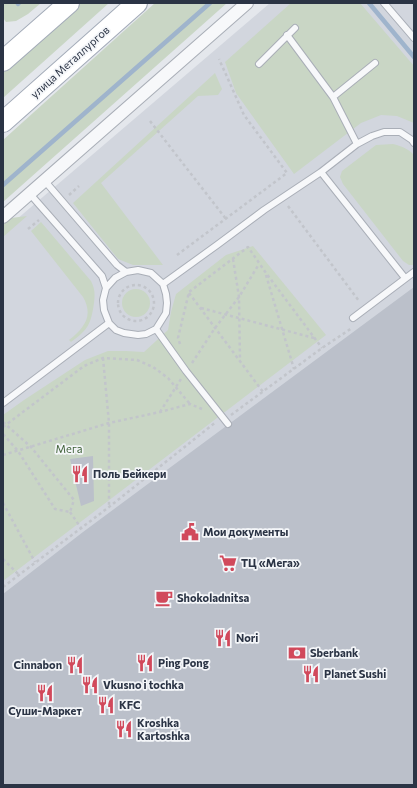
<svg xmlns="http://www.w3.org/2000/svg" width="417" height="788" font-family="Commissioner,sans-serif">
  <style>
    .built { fill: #d2d6de }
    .green { fill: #c9d6c5 }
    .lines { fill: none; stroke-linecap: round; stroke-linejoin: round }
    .stream { stroke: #9fb4cc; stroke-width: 4.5 }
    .building { fill: #bbc0ca }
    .service-casing { stroke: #a9aeb7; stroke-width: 8 }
    .minor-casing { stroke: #a9aeb7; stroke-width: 14 }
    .primary-casing { stroke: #a3abb8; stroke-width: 22 }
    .path { stroke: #c2c5cb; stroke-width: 2.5; stroke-dasharray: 3 3; stroke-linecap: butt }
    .service { stroke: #f7f8fa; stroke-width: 6 }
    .minor { stroke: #f7f8fa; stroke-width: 12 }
    .primary { stroke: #fff; stroke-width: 20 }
    .labels { text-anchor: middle; stroke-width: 3.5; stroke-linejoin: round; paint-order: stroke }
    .street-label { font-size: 11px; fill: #2b3445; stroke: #f4f6f9 }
    .park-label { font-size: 11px; fill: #3f6138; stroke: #f4f6f9 }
    .poi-label { font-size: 11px; font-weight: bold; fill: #2b3445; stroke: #f4f6f9; text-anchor: start }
  </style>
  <rect width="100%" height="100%" fill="#e4e7ec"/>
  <path class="built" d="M270,3H414V785H3V231Z"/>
  <path class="green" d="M3,3H41L28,14L16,21L6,22L3,18Z
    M81,3H109L3,98V73Z
    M155,3H227L3,202V140Z
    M291,3H360L414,66V123L397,116L381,115L361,123L294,174L236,93L225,62Z
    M215,73L222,89L218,95L198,96L101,183L163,265H133L118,259L73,203Z
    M393,144C401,146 409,149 414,155V265H409L403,261L343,184L340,177L342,171L376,145Z
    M27,216L3,237V225L11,218Z
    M41,222L91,281C95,289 95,294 94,303C91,324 88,330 71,342L69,340C84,328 94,316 83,297L31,231Z
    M253,246L326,335L3,581V415L24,400L85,360L108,351H126L144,352L168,330L171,312L176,294L226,255Z
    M122 303a14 14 0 1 1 28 0a14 14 0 1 1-28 0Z"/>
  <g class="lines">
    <path class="stream" d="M369,3L414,57
      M18,4L19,3
      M3,185L210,3"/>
  </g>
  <path class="building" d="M414,287V785H3V594L83,532Z
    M93,456L94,501L81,506L70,459Z"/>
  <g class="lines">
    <g class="service-casing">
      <path id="service" d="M384,3L414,38
        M287,35L333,97L357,144
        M259,64L295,28
        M333,97L375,63
        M321,172L405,278
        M44,180L117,265L126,272
        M30,194L102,276L106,288
        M138,270L151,273L163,284L166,294L167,303L166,313L156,329L146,334L138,335L124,333L116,330L109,323L104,310L103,300L106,288L115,278L126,272Z
        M163,284L217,245L264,210L321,172L357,144L372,136L384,132H400L412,140L414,143
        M353,318L414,272
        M156,329L186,371L228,424
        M3,403L109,323"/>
    </g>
    <g class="minor-casing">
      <path id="minor" d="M3,217L247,3"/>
    </g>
    <g class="primary-casing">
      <path id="primary" d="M3,61L69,3
        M3,122L137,3"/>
    </g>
    <path class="path" d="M150,121L226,219
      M69,195L79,186
      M288,206L359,301
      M28,229L39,220
      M177,255L287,173L244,115L219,59
      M233,259L239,297L240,360
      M266,275L294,369
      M118 303a18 18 0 1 1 36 0a18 18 0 1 1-36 0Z
      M189,293L263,392
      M201,308L314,338
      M180,344L178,338L189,292L248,247L266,273L322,348
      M103,358L109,423V506
      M192,363L215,328L239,297L259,264
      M160,412L181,379
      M231,415L322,348L352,328
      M3,422L31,447L74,500L70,512L55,509L18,451L3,434
      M3,427L84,366L103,358L137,360L153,367L168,378L190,404
      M3,455L109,423L160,412L190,404L202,409
      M3,503L35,562
      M70,512L81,528L83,532
      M3,559L19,575
      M3,587L109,507L216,422"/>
    <use href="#service" class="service"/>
    <use href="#minor" class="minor"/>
    <use href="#primary" class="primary"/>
  </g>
  <defs>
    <g id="restaurant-bare" transform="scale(1.38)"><path d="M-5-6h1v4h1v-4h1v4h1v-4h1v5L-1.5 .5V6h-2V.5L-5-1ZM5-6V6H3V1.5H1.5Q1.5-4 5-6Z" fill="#d1495b" stroke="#f4f6f9" stroke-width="2.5" paint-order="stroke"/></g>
    <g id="civic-bare" transform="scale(1.38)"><path d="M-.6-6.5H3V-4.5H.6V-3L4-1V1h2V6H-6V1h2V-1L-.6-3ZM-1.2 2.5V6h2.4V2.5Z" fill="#d1495b" stroke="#f4f6f9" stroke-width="2.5" paint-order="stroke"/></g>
    <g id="supermarket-bare" transform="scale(1.38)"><path d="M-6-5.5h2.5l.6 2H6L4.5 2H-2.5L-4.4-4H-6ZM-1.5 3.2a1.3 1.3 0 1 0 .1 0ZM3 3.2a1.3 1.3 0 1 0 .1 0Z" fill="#d1495b" stroke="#f4f6f9" stroke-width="2.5" paint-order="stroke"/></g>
    <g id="cafe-bare" transform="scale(1.38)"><path d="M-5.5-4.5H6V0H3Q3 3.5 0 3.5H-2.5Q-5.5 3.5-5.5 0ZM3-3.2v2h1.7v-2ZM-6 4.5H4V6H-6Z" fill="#d1495b" stroke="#f4f6f9" stroke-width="2.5" paint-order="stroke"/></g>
    <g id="bank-bare" transform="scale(1.38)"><path d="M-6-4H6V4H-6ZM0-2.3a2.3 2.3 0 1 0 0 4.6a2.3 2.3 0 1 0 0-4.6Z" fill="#d1495b" stroke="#f4f6f9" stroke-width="2.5" paint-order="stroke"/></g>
  </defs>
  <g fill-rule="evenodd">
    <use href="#restaurant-bare" x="80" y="474"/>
    <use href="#civic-bare" x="190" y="532"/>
    <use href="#supermarket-bare" x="228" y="563"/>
    <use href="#cafe-bare" x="164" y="598"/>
    <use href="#restaurant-bare" x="223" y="638"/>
    <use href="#bank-bare" x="297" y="653"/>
    <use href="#restaurant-bare" x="145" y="663"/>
    <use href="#restaurant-bare" x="75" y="665"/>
    <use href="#restaurant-bare" x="311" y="674"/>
    <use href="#restaurant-bare" x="90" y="685"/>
    <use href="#restaurant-bare" x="45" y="693"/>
    <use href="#restaurant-bare" x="106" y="705"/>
    <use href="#restaurant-bare" x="124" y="729"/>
  </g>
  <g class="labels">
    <g class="street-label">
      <text transform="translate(70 62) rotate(-42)" y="4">улица Металлургов</text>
    </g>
    <g class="park-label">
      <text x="69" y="453">Мега</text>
    </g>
    <g class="poi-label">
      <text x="93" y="478">Поль Бейкери</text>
      <text x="203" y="536">Мои документы</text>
      <text x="241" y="567">ТЦ «Мега»</text>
      <text x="177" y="602">Shokoladnitsa</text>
      <text x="236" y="642">Nori</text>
      <text x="310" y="657">Sberbank</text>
      <text x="158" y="667">Ping Pong</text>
      <text x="62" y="669" text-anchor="end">Cinnabon</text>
      <text x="324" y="678">Planet Sushi</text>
      <text x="103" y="689">Vkusno i tochka</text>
      <text x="119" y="709">KFC</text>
      <text x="45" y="715" text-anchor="middle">Суши-Маркет</text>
      <text x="137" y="727">Kroshka<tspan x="137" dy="13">Kartoshka</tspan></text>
    </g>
  </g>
  <rect width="417" height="788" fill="none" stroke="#2b3445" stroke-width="8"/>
</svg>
